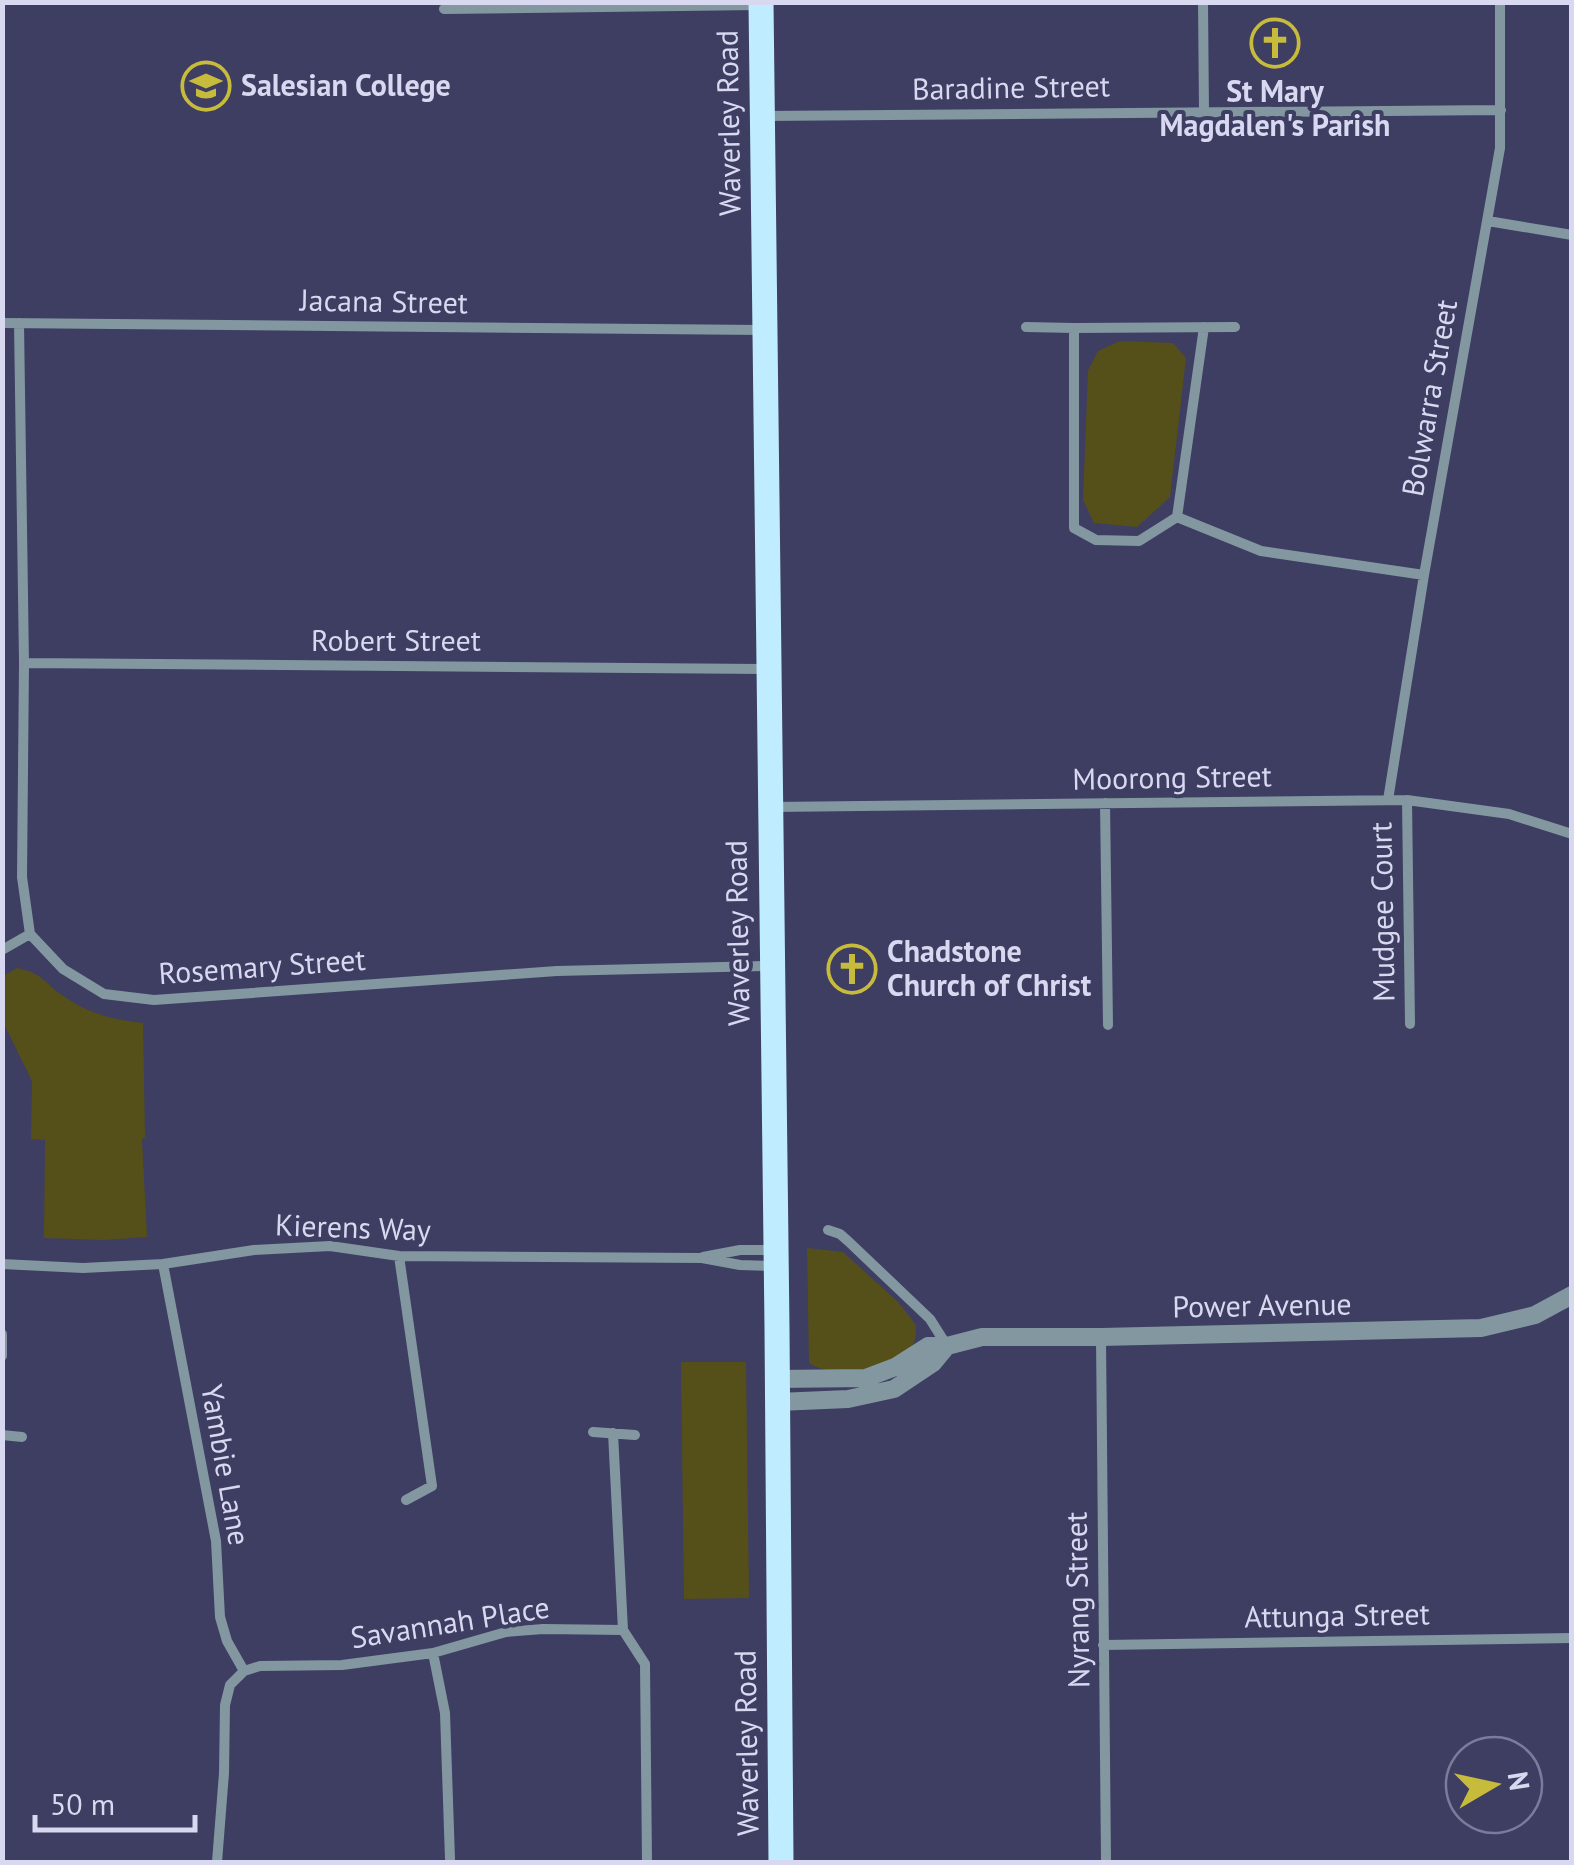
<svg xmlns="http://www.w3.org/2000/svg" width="1574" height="1865" font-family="'PT Sans',sans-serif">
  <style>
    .green { fill: #555019 }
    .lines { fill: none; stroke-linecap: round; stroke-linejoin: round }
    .minor { stroke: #8297a0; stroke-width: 10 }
    .tertiary { stroke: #8297a0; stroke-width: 18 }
    .primary { stroke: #bfecfe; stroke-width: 25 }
    .labels { text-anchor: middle; stroke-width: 8; stroke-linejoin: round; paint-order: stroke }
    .poi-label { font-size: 30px; font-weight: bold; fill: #d8d9f0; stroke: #3e3d62; text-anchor: start }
    .street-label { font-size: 30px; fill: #d8d9f0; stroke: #3e3d62 }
  </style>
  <rect width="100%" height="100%" fill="#3e3d62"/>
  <path class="green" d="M1120,341L1173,343L1186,358L1170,497L1137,527L1094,523L1083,500L1088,371L1098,351Z
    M17,968C45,974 43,983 65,997C89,1014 115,1020 143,1023L145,1138L142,1139L147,1237L104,1240L44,1238L45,1140L31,1139L32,1081L3,1022V976Z
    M807,1248L843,1252L898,1302L916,1325C916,1334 916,1342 910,1348C889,1370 834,1380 809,1363Z
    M681,1362H746L749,1598L684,1599Z"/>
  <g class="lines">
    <path class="minor" d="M1203,2L1204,112
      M444,9L758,5
      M763,116L1501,110
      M1488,221L1572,235
      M2,323L763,330
      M19,323L24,663L22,877L30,934L63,969L104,994L154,1000L557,971L769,966
      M1026,327L1074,328V528L1096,540L1139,541L1177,517
      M1074,328L1235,327
      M1177,517L1261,551L1424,575
      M1177,517L1204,327
      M24,663L767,669
      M1388,800L1424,575L1500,148V2
      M1407,800L1410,1024
      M1105,803L1108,1025
      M772,807L1407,800L1509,814L1572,834
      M2,950L30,934
      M828,1230L840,1234L848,1241L930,1319L947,1346
      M399,1256L432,1486L406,1500
      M703,1257L740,1250H775
      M2,1264L83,1268L163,1264L254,1250L330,1246L399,1256L702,1258L740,1265L773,1266
      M163,1264L216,1541L220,1617L227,1641L244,1671
      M2,1334V1356
      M1101,1337L1106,1862
      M593,1432L635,1435
      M613,1433L623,1630L645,1664L647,1862
      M2,1435L22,1437
      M1103,1645L1572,1638
      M433,1653L445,1713L450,1859
      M217,1862L224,1773L225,1705L230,1685L244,1671L260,1666L342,1665L433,1653L506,1632L543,1629L623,1630"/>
    <path class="tertiary" d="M777,1379L866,1378L895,1367L928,1346H947L982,1337H1101L1481,1328L1535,1315L1572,1295
      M778,1402L848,1399L894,1389L933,1363L947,1346"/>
    <path class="primary" d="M761,2L777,1328L781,1862"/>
  </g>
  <defs>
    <g id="church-ring" transform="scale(2.5)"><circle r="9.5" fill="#3e3d62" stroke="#c7bb3b" stroke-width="1.5"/><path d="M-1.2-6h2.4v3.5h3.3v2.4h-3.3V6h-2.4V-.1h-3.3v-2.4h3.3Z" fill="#c7bb3b"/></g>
    <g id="school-ring" transform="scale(2.5)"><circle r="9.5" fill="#3e3d62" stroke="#c7bb3b" stroke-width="1.5"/><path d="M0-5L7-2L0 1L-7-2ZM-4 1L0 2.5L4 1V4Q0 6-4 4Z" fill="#c7bb3b"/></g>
  </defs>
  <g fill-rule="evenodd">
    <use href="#church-ring" x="1275" y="43"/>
    <use href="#school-ring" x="206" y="86"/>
    <use href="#church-ring" x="852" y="969"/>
  </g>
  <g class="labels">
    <g class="poi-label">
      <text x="241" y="96">Salesian College</text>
      <text x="1275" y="102" text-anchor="middle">St Mary<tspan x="1275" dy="34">Magdalen's Parish</tspan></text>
      <text x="887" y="962">Chadstone<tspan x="887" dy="34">Church of Christ</tspan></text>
    </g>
    <g class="street-label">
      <text transform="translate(1011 88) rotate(-1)" y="10">Baradine Street</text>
      <text transform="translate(729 123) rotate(-91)" y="10">Waverley Road</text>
      <text transform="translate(384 302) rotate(1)" y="10">Jacana Street</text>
      <text transform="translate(1430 398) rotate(-80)" y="10">Bolwarra Street</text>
      <text x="396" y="651">Robert Street</text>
      <text transform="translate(1172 778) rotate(-1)" y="10">Moorong Street</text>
      <text transform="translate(1383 912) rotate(-91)" y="10">Mudgee Court</text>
      <text transform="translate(738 933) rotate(-91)" y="10">Waverley Road</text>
      <text transform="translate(262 967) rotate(-4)" y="10">Rosemary Street</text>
      <text transform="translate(353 1228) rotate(2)" y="10">Kierens Way</text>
      <text transform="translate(1262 1306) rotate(-1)" y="10">Power Avenue</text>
      <text transform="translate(225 1465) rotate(80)" y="10">Yambie Lane</text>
      <text transform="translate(1078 1600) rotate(-91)" y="10">Nyrang Street</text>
      <text transform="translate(1337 1616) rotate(-1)" y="10">Attunga Street</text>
      <text transform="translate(450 1623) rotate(-9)" y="10">Savannah Place</text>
      <text transform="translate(747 1743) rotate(-91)" y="10">Waverley Road</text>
    </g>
  </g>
  <rect width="1574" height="1865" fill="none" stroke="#d8d9f0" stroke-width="10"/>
  <g transform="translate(1494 1785) rotate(81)"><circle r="48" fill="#3e3d62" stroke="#7c7b9b" stroke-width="2.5"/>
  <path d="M0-8L18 38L0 25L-18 38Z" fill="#c7bb3b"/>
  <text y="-15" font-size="28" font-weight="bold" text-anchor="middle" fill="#d8d9f0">N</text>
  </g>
  <path d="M35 1815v15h160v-15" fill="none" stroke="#d8d9f0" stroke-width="5"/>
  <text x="50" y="1815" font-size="30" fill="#d8d9f0" stroke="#3e3d62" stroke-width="8" paint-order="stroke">50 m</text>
</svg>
